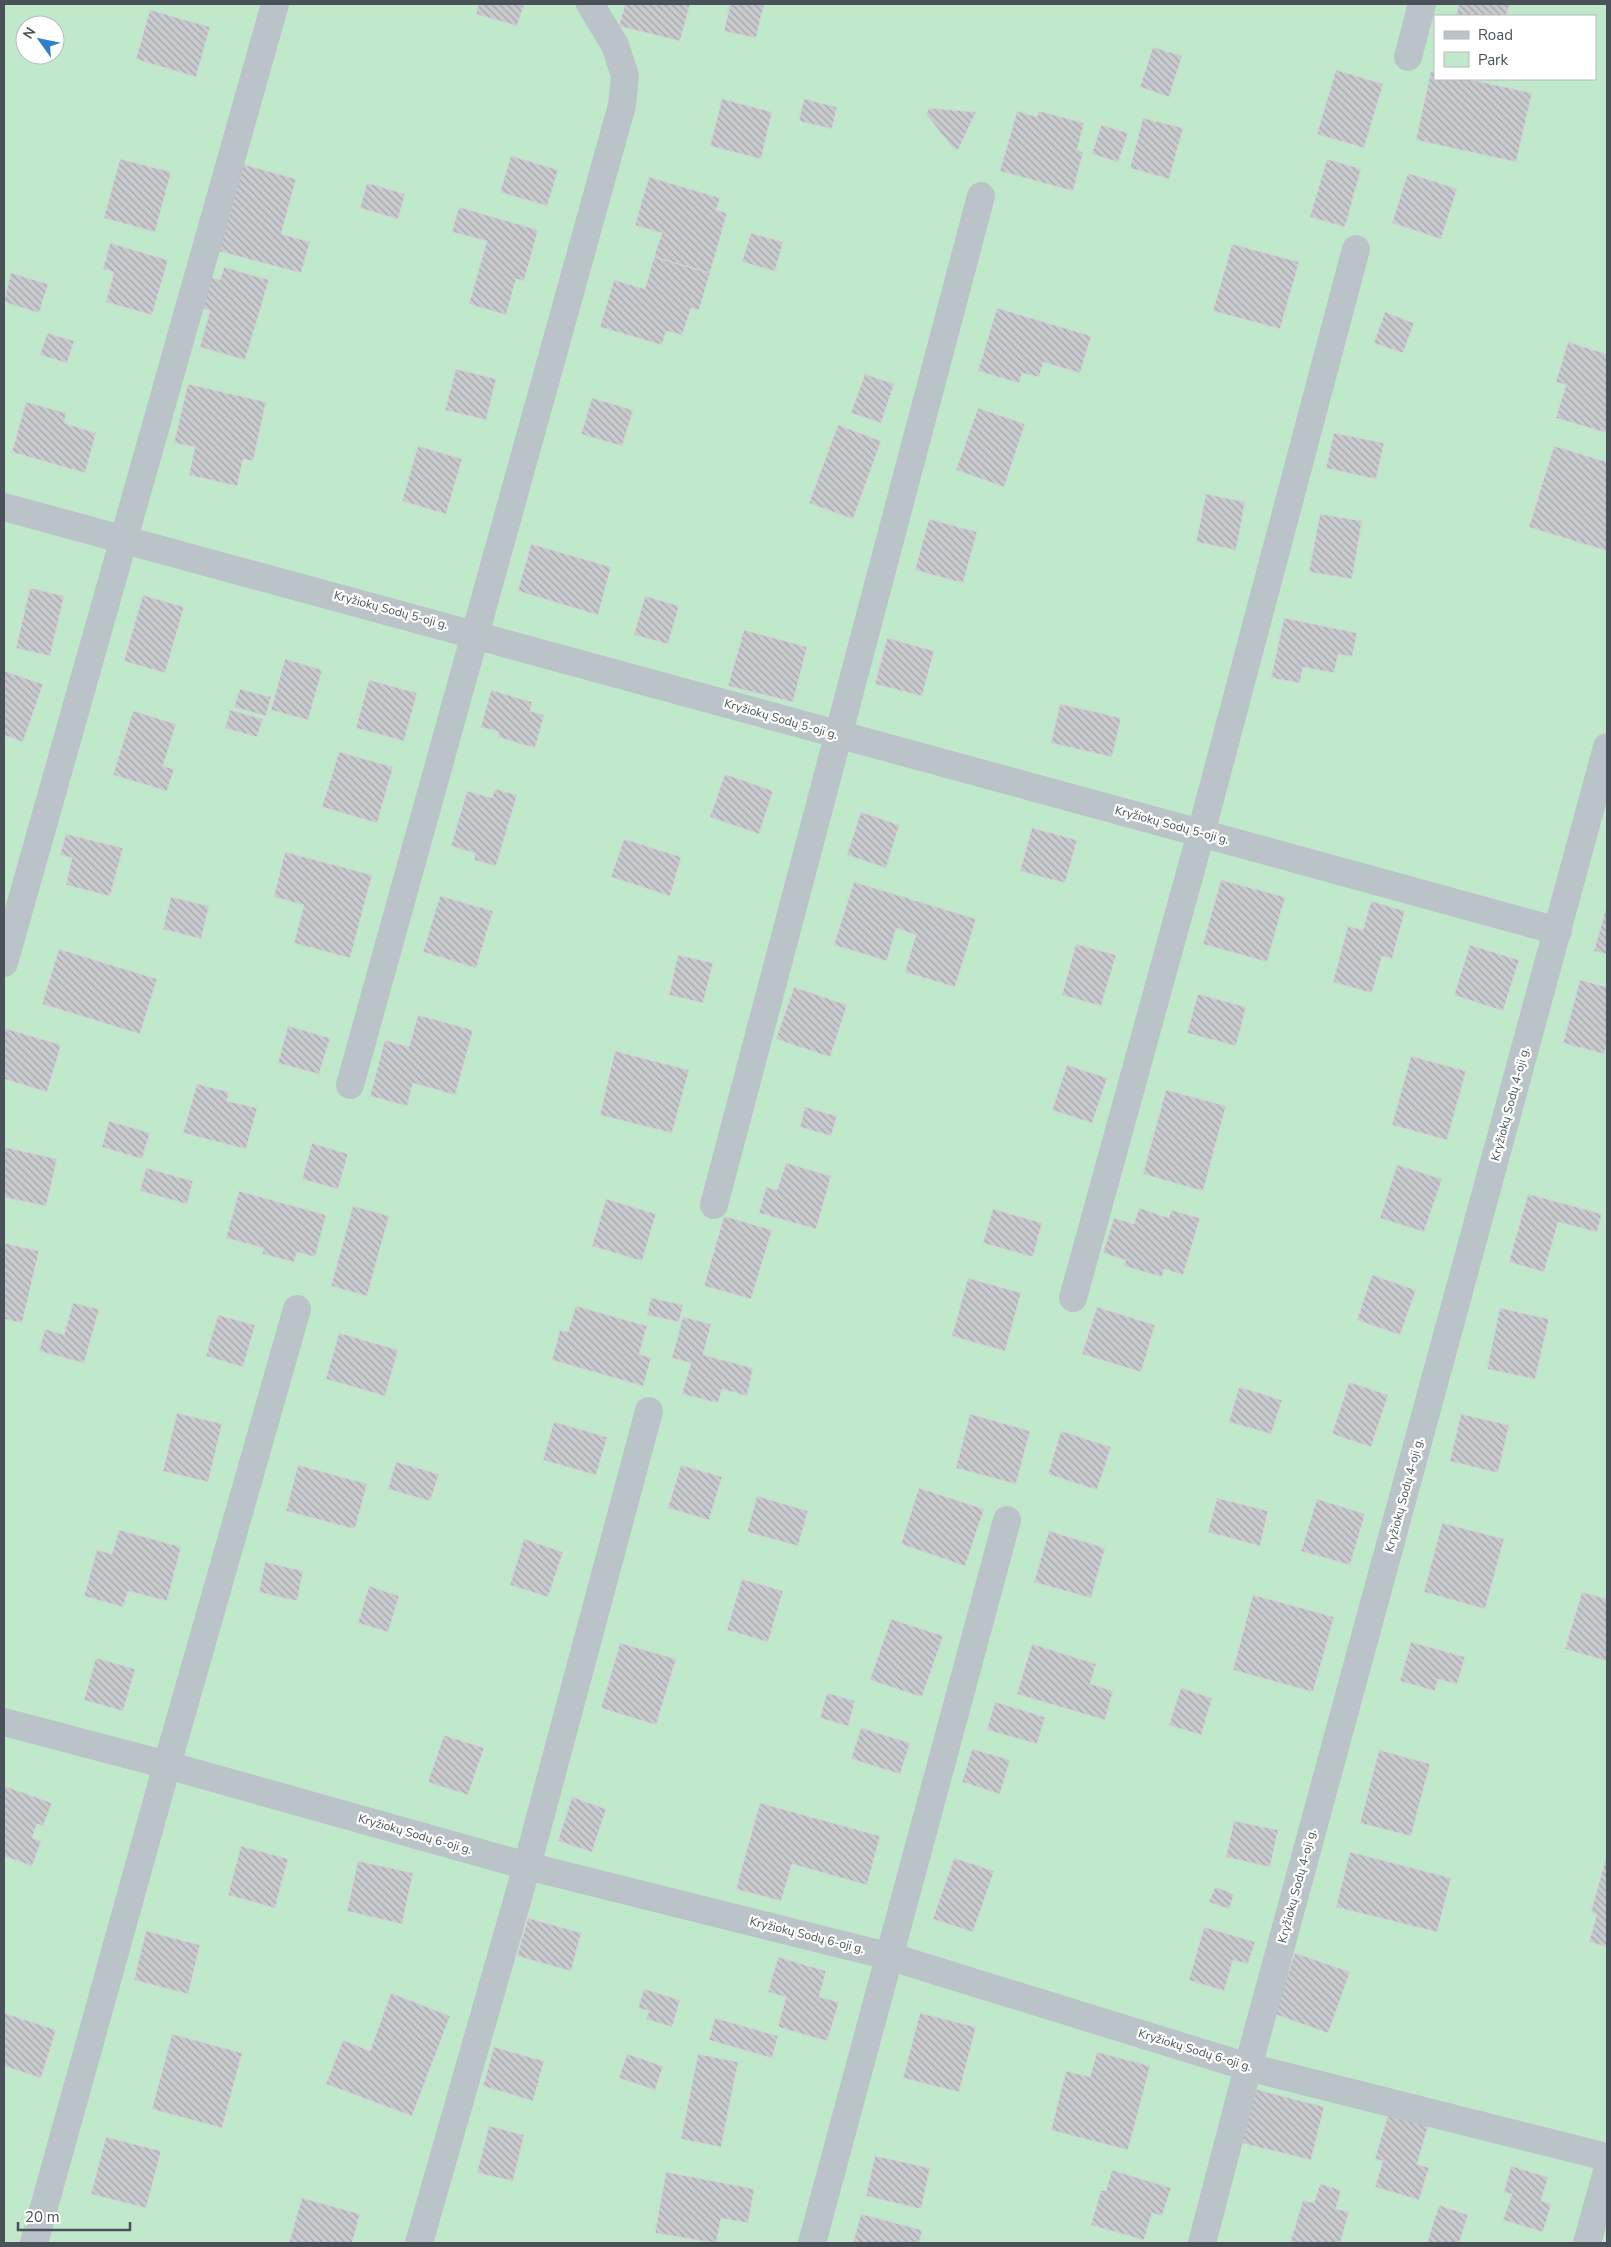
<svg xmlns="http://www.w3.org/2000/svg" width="1611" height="2247" font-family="'Nunito Sans',sans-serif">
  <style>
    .green { fill: #c0e9cc; fill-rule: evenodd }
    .building { fill: url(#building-back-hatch); stroke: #d2d4d8 }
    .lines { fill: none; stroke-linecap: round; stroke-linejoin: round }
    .minor { stroke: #bac3c8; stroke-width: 28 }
    .labels { text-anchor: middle; stroke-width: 4.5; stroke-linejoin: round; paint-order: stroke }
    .street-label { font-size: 12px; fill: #485258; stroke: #fff }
  </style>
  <defs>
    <pattern id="building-back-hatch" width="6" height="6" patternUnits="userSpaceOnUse" patternTransform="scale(1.25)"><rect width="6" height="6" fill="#c8cace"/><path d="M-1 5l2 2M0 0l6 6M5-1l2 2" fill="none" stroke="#a4a7aa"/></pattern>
  </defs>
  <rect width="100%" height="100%" fill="#f0edee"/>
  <path class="green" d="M4,4H1607V2243H4ZM1435,16H1595V79H1435ZM25,25H55V55H25Z"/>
  <path class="building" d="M479,4H524L517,26L476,14Z
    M625,4H690L680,41L619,26Z
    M730,4H764L756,38L724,31Z
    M1459,4H1510L1506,16H1456Z
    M150,10L210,27L196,77L136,59Z
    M1153,47L1182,56L1169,97L1140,87Z
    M1336,70L1383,84L1364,148L1317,134Z
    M1431,71H1435V79H1468L1532,93L1516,162L1416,140Z
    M722,99L772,112L761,159L710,146Z
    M804,99L837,107L832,129L799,121Z
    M929,108L976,112L958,150L952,147L926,114Z
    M1017,111L1037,117L1039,111L1084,123L1077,150L1083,152L1073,191L1000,171Z
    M1143,118L1183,128L1169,179L1130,168Z
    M1101,125L1128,133L1118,162L1092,154Z
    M511,156L558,170L547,206L500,192Z
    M120,159L171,172L155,232L104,218Z
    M1327,159L1361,169L1345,227L1310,217Z
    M242,164L296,179L281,234L310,242L301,273L218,251Z
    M1408,173L1457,189L1441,239L1392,223Z
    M649,177L720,198L716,210L727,213L710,273L654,257L662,233L635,225Z
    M367,183L405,194L398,219L360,208Z
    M459,207L538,230L524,281L516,279L506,315L469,304L487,241L452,232Z
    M751,233L783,242L775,271L742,262Z
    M110,243L168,260L152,315L106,302L114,272L103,269Z
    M1232,244L1299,262L1280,329L1213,311Z
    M654,257L710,273L699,310L691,308L682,335L666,331L662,345L600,327L614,280L645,289Z
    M224,267L269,280L245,360L200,347L210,311L198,307L206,276L220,280Z
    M11,273L48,284L39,313L4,302Z
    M997,308L1091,336L1080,373L1043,362L1039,377L1022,373L1019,383L978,371Z
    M1385,312L1414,323L1403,353L1374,343Z
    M47,333L74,341L67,363L40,355Z
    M1568,342L1607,354V433L1556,418L1566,385L1556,382Z
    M456,369L496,379L486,420L445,410Z
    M865,374L894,384L881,423L851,413Z
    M188,384L266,402L253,461L243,459L237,486L189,475L195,447L174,443Z
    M592,398L633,410L622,446L581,434Z
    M26,402L66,413L64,423L96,433L85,473L12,452Z
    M978,408L1025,424L1004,487L956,470Z
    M838,425L881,441L853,519L809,503Z
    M1334,433L1384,443L1376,479L1326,468Z
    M418,446L462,459L446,514L402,501Z
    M1554,446L1607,462V551L1529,527Z
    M1206,494L1245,502L1236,550L1196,542Z
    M1320,514L1362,521L1352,579L1309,572Z
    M929,519L977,532L963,583L915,570Z
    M531,544L611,567L598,615L518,591Z
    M30,588L64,596L50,656L16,648Z
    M143,595L184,607L165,673L124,661Z
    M645,596L679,606L668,644L634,635Z
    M1284,618L1357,633L1352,657L1338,654L1334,673L1303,667L1300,683L1271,678Z
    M744,630L807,647L793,702L728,686Z
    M887,638L934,651L922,696L875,684Z
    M285,659L322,670L308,720L271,710Z
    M4,671L43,684L23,742L4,735Z
    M369,680L417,693L404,741L356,728Z
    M240,689L271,697L266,716L234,707Z
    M491,690L532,702L530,711L544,715L535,748L498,737L499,732L481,727Z
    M1060,704L1121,718L1112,757L1051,743Z
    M230,710L263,719L257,737L225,728Z
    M133,711L176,724L163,766L174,769L167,791L113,775Z
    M339,752L393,767L377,823L322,807Z
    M725,774L773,791L759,834L710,817Z
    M495,789L517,795L496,866L474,860L475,853L451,846L467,791L492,798Z
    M861,812L899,825L886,868L847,855Z
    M1032,828L1077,840L1065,883L1020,871Z
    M66,834L123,848L110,896L66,885L72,858L60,855Z
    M624,839L681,857L670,896L611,877Z
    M285,852L372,875L350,958L294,943L304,905L274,897Z
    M1221,880L1285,897L1267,962L1203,944Z
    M854,882L976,919L955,987L905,972L916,935L896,928L887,961L834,945Z
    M440,896L493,911L476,968L423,952Z
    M171,897L209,906L201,939L163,929Z
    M1371,901L1405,911L1392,959L1382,956L1372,993L1333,982L1348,926L1363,930Z
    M1607,904V954L1594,951Z
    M1076,944L1116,955L1101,1006L1062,995Z
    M1470,945L1519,960L1503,1011L1454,995Z
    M59,949L157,979L140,1034L42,1004Z
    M678,955L713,963L703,1003L669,995Z
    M1580,980L1607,987V1043L1604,1054L1563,1043Z
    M794,987L847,1005L830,1057L776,1039Z
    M1198,994L1246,1007L1236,1046L1187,1033Z
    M418,1015L473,1030L455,1095L413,1083L407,1106L370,1096L385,1040L409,1047Z
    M288,1026L330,1038L319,1074L278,1063Z
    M4,1028L61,1045L47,1092L4,1079Z
    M615,1051L689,1070L672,1133L600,1115Z
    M1411,1056L1466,1071L1447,1140L1392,1125Z
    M1067,1065L1107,1078L1092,1123L1052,1110Z
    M197,1084L229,1092L227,1101L257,1108L246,1149L183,1133Z
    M1166,1090L1226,1106L1203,1191L1143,1174Z
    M805,1107L837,1116L831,1136L800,1127Z
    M109,1121L150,1133L142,1159L102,1147Z
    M312,1143L348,1154L338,1189L302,1179Z
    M4,1147L57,1159L46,1206L4,1197Z
    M786,1163L831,1176L816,1229L759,1213L766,1187L777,1190Z
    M1397,1165L1442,1179L1424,1232L1380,1218Z
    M146,1168L193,1181L187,1204L140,1191Z
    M239,1191L326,1215L315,1257L297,1252L294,1262L262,1254L264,1248L226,1238Z
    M1528,1194L1602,1214L1597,1232L1558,1222L1544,1272L1509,1262Z
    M606,1199L656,1214L642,1261L592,1246Z
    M353,1206L389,1216L367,1296L331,1286Z
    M1139,1208L1169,1218L1171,1210L1200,1218L1183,1275L1164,1269L1162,1277L1124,1266L1126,1260L1103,1253L1114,1218L1134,1224Z
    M993,1209L1042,1223L1033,1257L983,1243Z
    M724,1216L772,1230L751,1299L704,1286Z
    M4,1243L39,1251L22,1323L4,1319Z
    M1372,1275L1416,1290L1400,1335L1357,1320Z
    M968,1278L1021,1293L1005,1351L952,1336Z
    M651,1298L683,1305L679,1322L647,1315Z
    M73,1303L99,1309L84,1363L39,1351L45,1329L64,1335Z
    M576,1306L647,1326L639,1354L651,1358L643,1386L552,1360L560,1330L568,1332Z
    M1097,1307L1155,1325L1141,1372L1082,1354Z
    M1500,1308L1549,1319L1535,1379L1487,1369Z
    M218,1315L255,1325L243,1367L206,1356Z
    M683,1317L711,1324L703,1355L753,1368L747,1396L722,1389L718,1403L682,1394L691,1363L672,1358Z
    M339,1333L398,1350L385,1396L326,1379Z
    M1349,1382L1388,1395L1371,1447L1332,1434Z
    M1239,1387L1282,1400L1271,1434L1229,1422Z
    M177,1413L222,1424L208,1482L163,1471Z
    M970,1414L1030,1431L1016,1484L956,1468Z
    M1461,1414L1509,1425L1498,1473L1450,1461Z
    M554,1422L607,1437L596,1475L543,1460Z
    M1061,1431L1111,1447L1097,1490L1048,1474Z
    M396,1462L439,1474L430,1501L388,1489Z
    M298,1465L367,1484L355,1529L286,1511Z
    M681,1465L722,1477L709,1520L668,1508Z
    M919,1488L984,1509L965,1566L901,1544Z
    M757,1496L808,1511L798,1546L747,1532Z
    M1217,1498L1268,1511L1260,1546L1208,1532Z
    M1317,1499L1365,1514L1350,1565L1301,1551Z
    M1442,1523L1504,1539L1485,1609L1424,1592Z
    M119,1530L181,1547L167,1601L128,1591L123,1607L84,1596L97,1550L112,1554Z
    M1049,1531L1105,1548L1091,1598L1034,1582Z
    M524,1539L563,1552L548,1597L510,1585Z
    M265,1562L303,1571L297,1601L259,1592Z
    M742,1579L783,1591L768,1642L727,1630Z
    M369,1586L399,1596L388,1632L358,1623Z
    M1582,1592L1607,1599V1661L1565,1649Z
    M1253,1595L1334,1617L1313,1692L1233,1670Z
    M891,1619L943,1636L922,1697L870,1680Z
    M1411,1642L1465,1657L1457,1684L1438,1679L1435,1691L1400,1681Z
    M620,1643L676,1659L656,1725L601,1708Z
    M1032,1644L1096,1664L1090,1684L1113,1691L1105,1720L1017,1694Z
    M96,1658L135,1669L123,1711L84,1700Z
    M1181,1688L1212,1698L1201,1735L1169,1725Z
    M827,1693L855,1701L848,1726L820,1718Z
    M995,1702L1045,1717L1037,1744L987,1730Z
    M861,1728L910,1743L900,1774L851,1759Z
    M444,1735L484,1748L468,1795L428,1782Z
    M972,1749L1010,1760L1000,1794L962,1782Z
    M1379,1750L1430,1764L1411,1836L1360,1823Z
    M4,1786L52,1803L43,1826L37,1824L32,1838L41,1841L32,1866L4,1856Z
    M572,1797L606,1809L592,1852L558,1841Z
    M760,1803L880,1836L867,1885L792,1864L781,1901L736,1889Z
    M1234,1821L1278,1830L1270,1867L1226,1857Z
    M241,1846L288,1859L275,1908L228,1895Z
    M1350,1852L1451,1878L1437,1932L1336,1907Z
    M1607,1854V1947L1589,1942L1597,1914L1591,1912Z
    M954,1858L994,1871L973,1932L933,1919Z
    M358,1861L413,1873L402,1924L347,1911Z
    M1215,1887L1234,1894L1229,1909L1209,1902Z
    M528,1918L581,1933L571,1971L517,1956Z
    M1204,1927L1255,1942L1248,1964L1233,1960L1224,1991L1189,1980Z
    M146,1931L200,1945L188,1994L134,1980Z
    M1295,1953L1350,1972L1328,2033L1274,2014Z
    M778,1957L826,1971L819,1997L839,2002L827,2041L778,2027L786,1997L768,1992Z
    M644,1989L680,2000L672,2027L646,2019L649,2011L638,2008Z
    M391,1993L450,2016L412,2116L326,2084L343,2040L370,2051Z
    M4,2013L56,2030L41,2078L4,2066Z
    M920,2013L976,2027L959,2092L903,2078Z
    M715,2018L778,2036L772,2058L709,2040Z
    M172,2034L242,2053L222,2128L152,2109Z
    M494,2047L544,2061L533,2101L483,2086Z
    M1097,2052L1150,2066L1128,2150L1051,2130L1066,2071L1090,2077Z
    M627,2054L663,2066L655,2090L619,2078Z
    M698,2054L738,2062L721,2147L681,2139Z
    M1255,2089L1324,2107L1311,2160L1241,2143Z
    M1389,2111L1429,2123L1417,2164L1429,2168L1419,2200L1375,2187L1383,2161L1375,2159Z
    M489,2126L524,2135L513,2181L477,2173Z
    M106,2137L161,2151L146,2208L91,2194Z
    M875,2156L930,2168L921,2209L866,2196Z
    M1511,2166L1548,2177L1541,2201L1551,2204L1543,2232L1503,2220L1512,2194L1504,2192Z
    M1112,2170L1171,2188L1162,2216L1152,2213L1144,2240L1091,2225L1101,2190L1106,2191Z
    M666,2172L754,2189L748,2223L721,2218L716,2243L655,2233Z
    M1320,2184L1341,2190L1336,2209L1349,2212L1340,2243H1290L1303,2200L1314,2203Z
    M302,2198L360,2214L352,2243H289Z
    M1439,2205L1468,2215L1459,2243H1427Z
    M861,2214L922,2230L919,2243H853Z"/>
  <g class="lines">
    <path class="minor" d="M1408,57L1422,4
      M4,507C522,646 1040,789 1558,931
      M4,963L275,4
      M350,1085L622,105L625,76L615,45L590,4
      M714,1205L981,196
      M1073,1298L1201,833L1356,249
      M4,1722L167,1765L527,1866L888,1956L1248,2067L1607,2157
      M34,2243L167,1765L297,1309
      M419,2243L527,1866L649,1411
      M812,2243L1007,1520
      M1202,2243L1248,2067L1607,747
      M1587,2243L1607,2171"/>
  </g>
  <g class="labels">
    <g class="street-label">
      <text transform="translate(391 610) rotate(15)" y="4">Kryžiokų Sodų 5-oji g.</text>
      <text transform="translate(781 719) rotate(16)" y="4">Kryžiokų Sodų 5-oji g.</text>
      <text transform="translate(1172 825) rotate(15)" y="4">Kryžiokų Sodų 5-oji g.</text>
      <text transform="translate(1510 1104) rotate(-75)" y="4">Kryžiokų Sodų 4-oji g.</text>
      <text transform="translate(1404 1495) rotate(-75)" y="4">Kryžiokų Sodų 4-oji g.</text>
      <text transform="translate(415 1834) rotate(16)" y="4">Kryžiokų Sodų 6-oji g.</text>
      <text transform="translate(1297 1886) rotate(-75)" y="4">Kryžiokų Sodų 4-oji g.</text>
      <text transform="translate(807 1935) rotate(14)" y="4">Kryžiokų Sodų 6-oji g.</text>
      <text transform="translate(1195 2050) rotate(17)" y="4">Kryžiokų Sodų 6-oji g.</text>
    </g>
  </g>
  <rect width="1611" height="2247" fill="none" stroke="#485258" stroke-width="10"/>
  <rect x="1434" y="15" width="162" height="65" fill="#ffffff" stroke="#b6babc"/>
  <rect x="1444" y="31" width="25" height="8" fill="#bac3c8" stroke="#b6babc"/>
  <text x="1478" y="40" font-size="15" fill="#485258">Road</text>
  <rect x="1444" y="52" width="25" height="15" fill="#c0e9cc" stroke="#b6babc"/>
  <text x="1478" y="65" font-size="15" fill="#485258">Park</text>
  <g transform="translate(40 40) rotate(303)"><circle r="24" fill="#ffffff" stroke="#b6babc"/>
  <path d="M0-4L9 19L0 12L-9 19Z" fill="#2e80c9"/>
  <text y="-8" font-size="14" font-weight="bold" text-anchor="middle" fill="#485258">N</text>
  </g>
  <path d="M18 2222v8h112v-8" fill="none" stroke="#485258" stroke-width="2.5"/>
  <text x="25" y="2222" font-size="15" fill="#485258" stroke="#ffffff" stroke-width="4" paint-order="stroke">20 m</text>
</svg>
